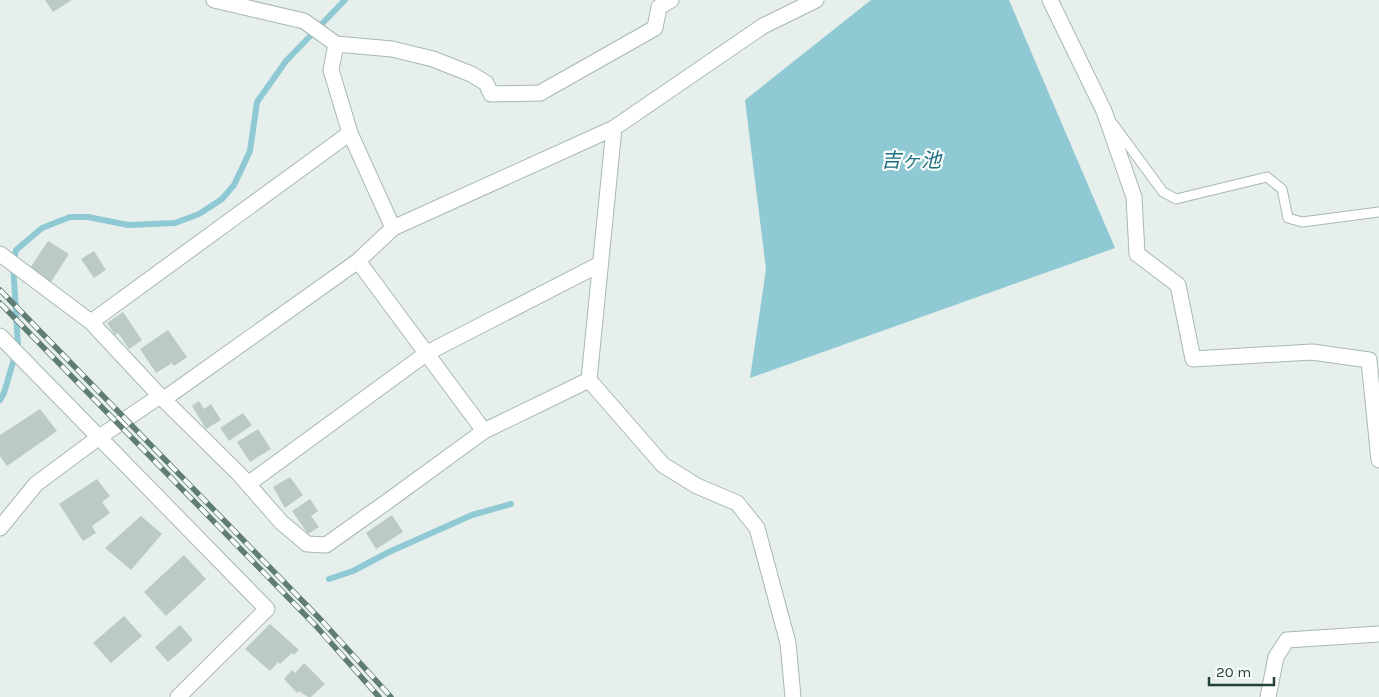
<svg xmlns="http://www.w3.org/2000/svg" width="1379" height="697" font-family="Karla,'Noto Sans JP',sans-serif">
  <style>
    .water { fill: #8ec9d4 }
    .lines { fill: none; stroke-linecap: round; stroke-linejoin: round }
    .stream { stroke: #8ec9d4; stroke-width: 6 }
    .building { fill: #bbcac4 }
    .lane-casing { stroke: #a8b8b2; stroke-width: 11 }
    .street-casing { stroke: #a8b8b2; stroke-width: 17 }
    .lane { stroke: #fff; stroke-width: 9 }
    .street { stroke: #fff; stroke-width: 15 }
    .rail-casing { stroke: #5f7d75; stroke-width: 5.5 }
    .rail { stroke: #f7fbf9; stroke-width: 4; stroke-dasharray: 11; stroke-linecap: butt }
    .labels { text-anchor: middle; stroke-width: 4.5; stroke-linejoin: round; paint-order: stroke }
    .water-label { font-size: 20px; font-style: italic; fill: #1c6f80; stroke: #f7fbf9 }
  </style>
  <rect width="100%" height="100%" fill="#e6efeb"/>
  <path class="water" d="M871,0H1009L1115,248L750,378L766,269L745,100Z"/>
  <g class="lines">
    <path class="stream" d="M0,400L4,393L18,345L13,263L16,250L42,228L70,217H88L128,225L175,223L199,214L222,199L234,185L250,151L257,102L286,61L345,0
      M329,579L353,571L389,552L472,515L511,504"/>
  </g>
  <path class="building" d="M45,0H72L53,12Z
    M48,241L69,254L51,282L30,268Z
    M94,251L106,270L94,278L81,259Z
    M123,312L142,340L129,349L118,333L115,335L107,323Z
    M168,330L187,357L174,366L172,363L156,373L140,349Z
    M199,401L204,409L211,404L221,420L206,429L192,406Z
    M40,409L57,431L7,466L0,456V435Z
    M243,413L252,425L229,441L220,428Z
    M258,429L271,449L250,462L237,442Z
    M290,477L303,495L285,508L273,487Z
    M97,479L110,496L102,502L110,513L92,526L96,533L83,541L59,504Z
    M310,499L318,511L311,516L319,527L308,534L292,511Z
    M392,515L403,532L376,549L366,533Z
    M141,516L162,534L131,570L105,548Z
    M184,555L206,579L166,616L144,592Z
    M124,616L142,636L111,663L93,643Z
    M270,624L299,650L294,655L292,653L280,664L278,662L270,671L245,649Z
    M180,625L193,640L168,662L155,647Z
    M304,663L325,684L311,697H308L299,691L297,693L284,679L292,670L295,673Z"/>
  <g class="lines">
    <g class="lane-casing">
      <path id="lane" d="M1113,124L1163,192L1176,199L1267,177L1282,189L1288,218L1302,222L1379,212"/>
    </g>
    <g class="street-casing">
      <path id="street" d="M214,0L304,21L336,44L392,49L433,59L471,74L486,83L491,94L540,93L655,28L659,7L671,0
        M1050,0L1104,111L1134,197L1137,254L1178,285L1193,359L1312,352L1369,360L1379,460
        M336,44L331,70L350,133L393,228
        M614,128L589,380L663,465L697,486L737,503L757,528L788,643L793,697
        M0,254L91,322L160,396L240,475L281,522L307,544L326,545L388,501L484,431L589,380
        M358,261L484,431
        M91,322L350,133
        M0,336L267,609L178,697
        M164,399L358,261L393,228L614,128L763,26L816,0
        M248,484L427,353L600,264
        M0,528L36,484L98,438L160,396
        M1268,697L1276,657L1287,640L1379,634"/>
    </g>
    <use href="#lane" class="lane"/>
    <use href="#street" class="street"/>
    <g class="rail-casing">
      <path id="rail" d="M0,290L322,621L391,697
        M0,303L316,626L379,697"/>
    </g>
    <use href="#rail" class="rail"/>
  </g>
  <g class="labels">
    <g class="water-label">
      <text x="911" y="167">吉ヶ池</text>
    </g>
  </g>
  <path d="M1209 677v8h65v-8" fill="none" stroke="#24423a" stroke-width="2.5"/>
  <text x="1216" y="677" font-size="15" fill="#24423a" stroke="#f7fbf9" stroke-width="4" paint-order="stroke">20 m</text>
</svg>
